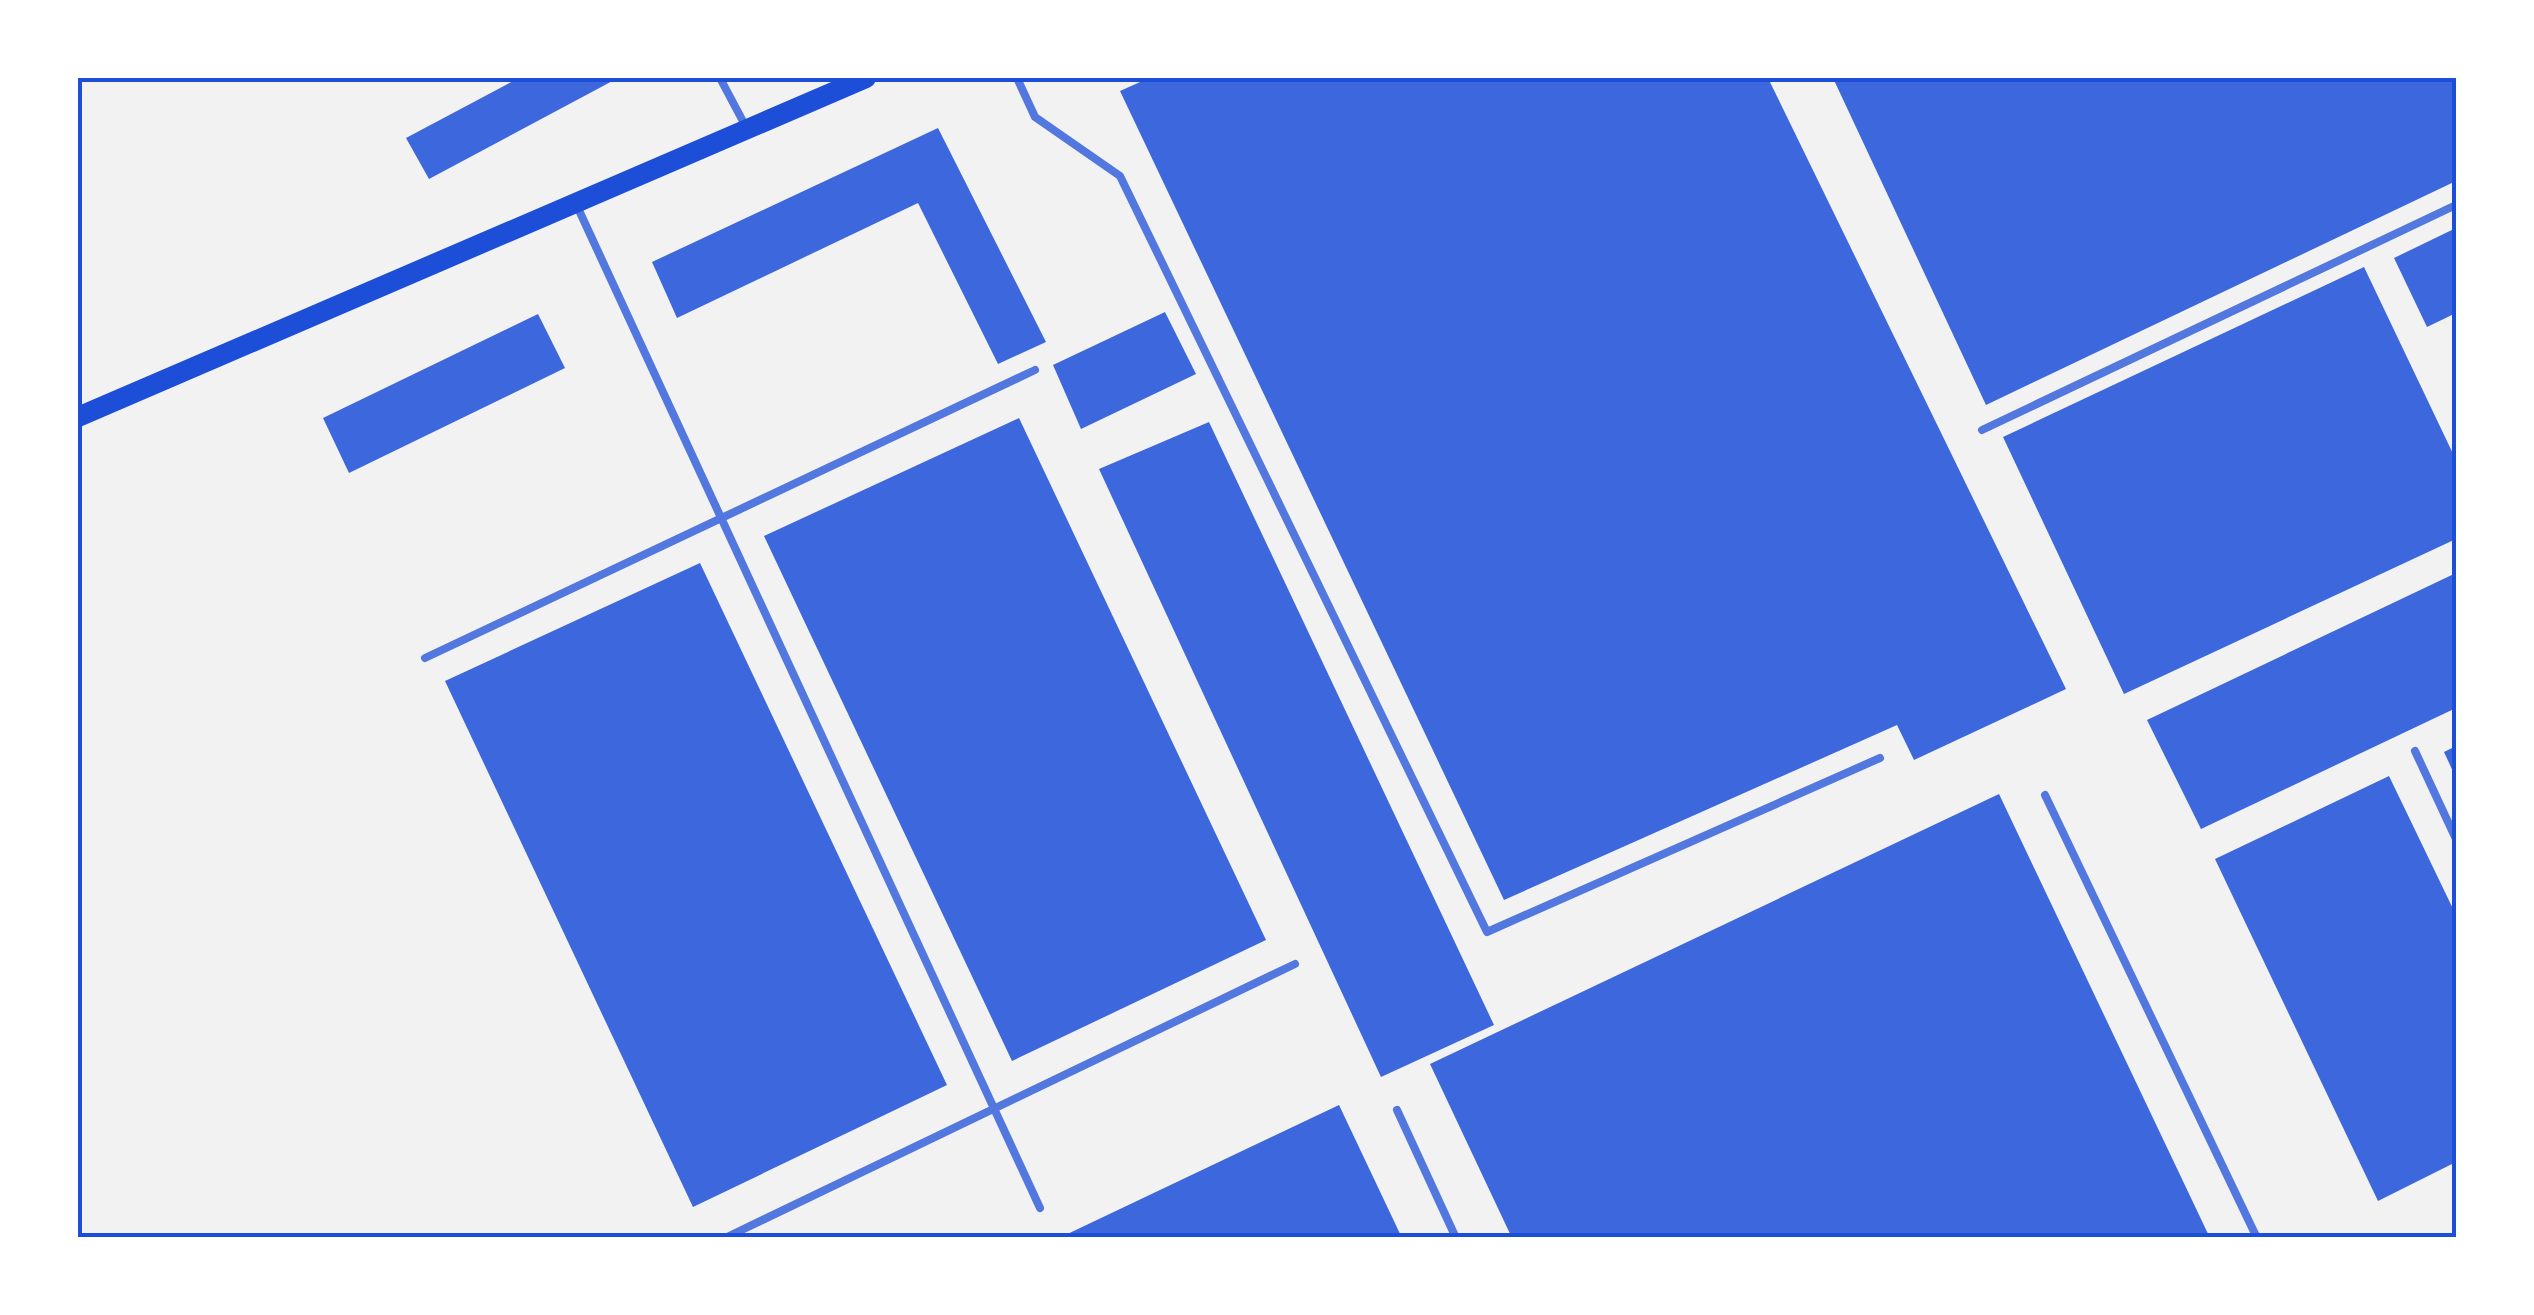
<svg xmlns="http://www.w3.org/2000/svg" width="2534" height="1315" font-family="Roboto,sans-serif">
  <style>
    .building { fill: #3d67dc }
    .lines { fill: none; stroke-linecap: round; stroke-linejoin: round }
    .service { stroke: #5277de; stroke-width: 8 }
    .secondary { stroke: #1d4ed8; stroke-width: 20 }
    .neatline { fill: none; stroke: #1d4ed8; stroke-width: 4 }
  </style>
  <rect width="100%" height="100%" fill="#f2f2f2"/>
  <path class="building" d="M519,78H618L429,179L406,138Z
    M1149,78H1768L2066,689L1914,760L1897,725L1504,900L1120,91Z
    M1833,78H2456V181L1986,405Z
    M938,128L1046,342L998,364L918,203L677,318L652,262Z
    M2456,228V313L2427,327L2394,258Z
    M2364,267L2456,460V539L2124,694L2003,437Z
    M1165,312L1196,374L1081,429L1053,365Z
    M538,314L565,368L349,473L323,418Z
    M1019,418L1266,940L1012,1061L764,536Z
    M1209,422L1494,1025L1381,1077L1099,469Z
    M700,563L947,1085L693,1207L445,681Z
    M2456,573V708L2201,829L2147,720Z
    M2456,746V778L2444,752Z
    M2389,776L2456,915V1162L2378,1201L2215,859Z
    M1999,794L2210,1238H1512L1430,1064Z
    M1339,1105L1402,1238H1059Z"/>
  <g class="lines">
    <path class="service" d="M720,78L746,127
      M1017,78L1035,117L1120,176L1487,932L1880,758
      M577,206L1040,1208
      M1982,430L2456,205
      M425,658L1035,370
      M2415,751L2456,839
      M2045,795L2257,1238
      M1397,1110L1456,1238
      M725,1238L1295,964"/>
    <path class="secondary" d="M78,417L866,78"/>
  </g>
  <rect width="2534" height="1315" fill="none" stroke="#ffffff" stroke-width="160"/>
  <rect x="80" y="80" width="2374" height="1155" class="neatline"/>
</svg>
